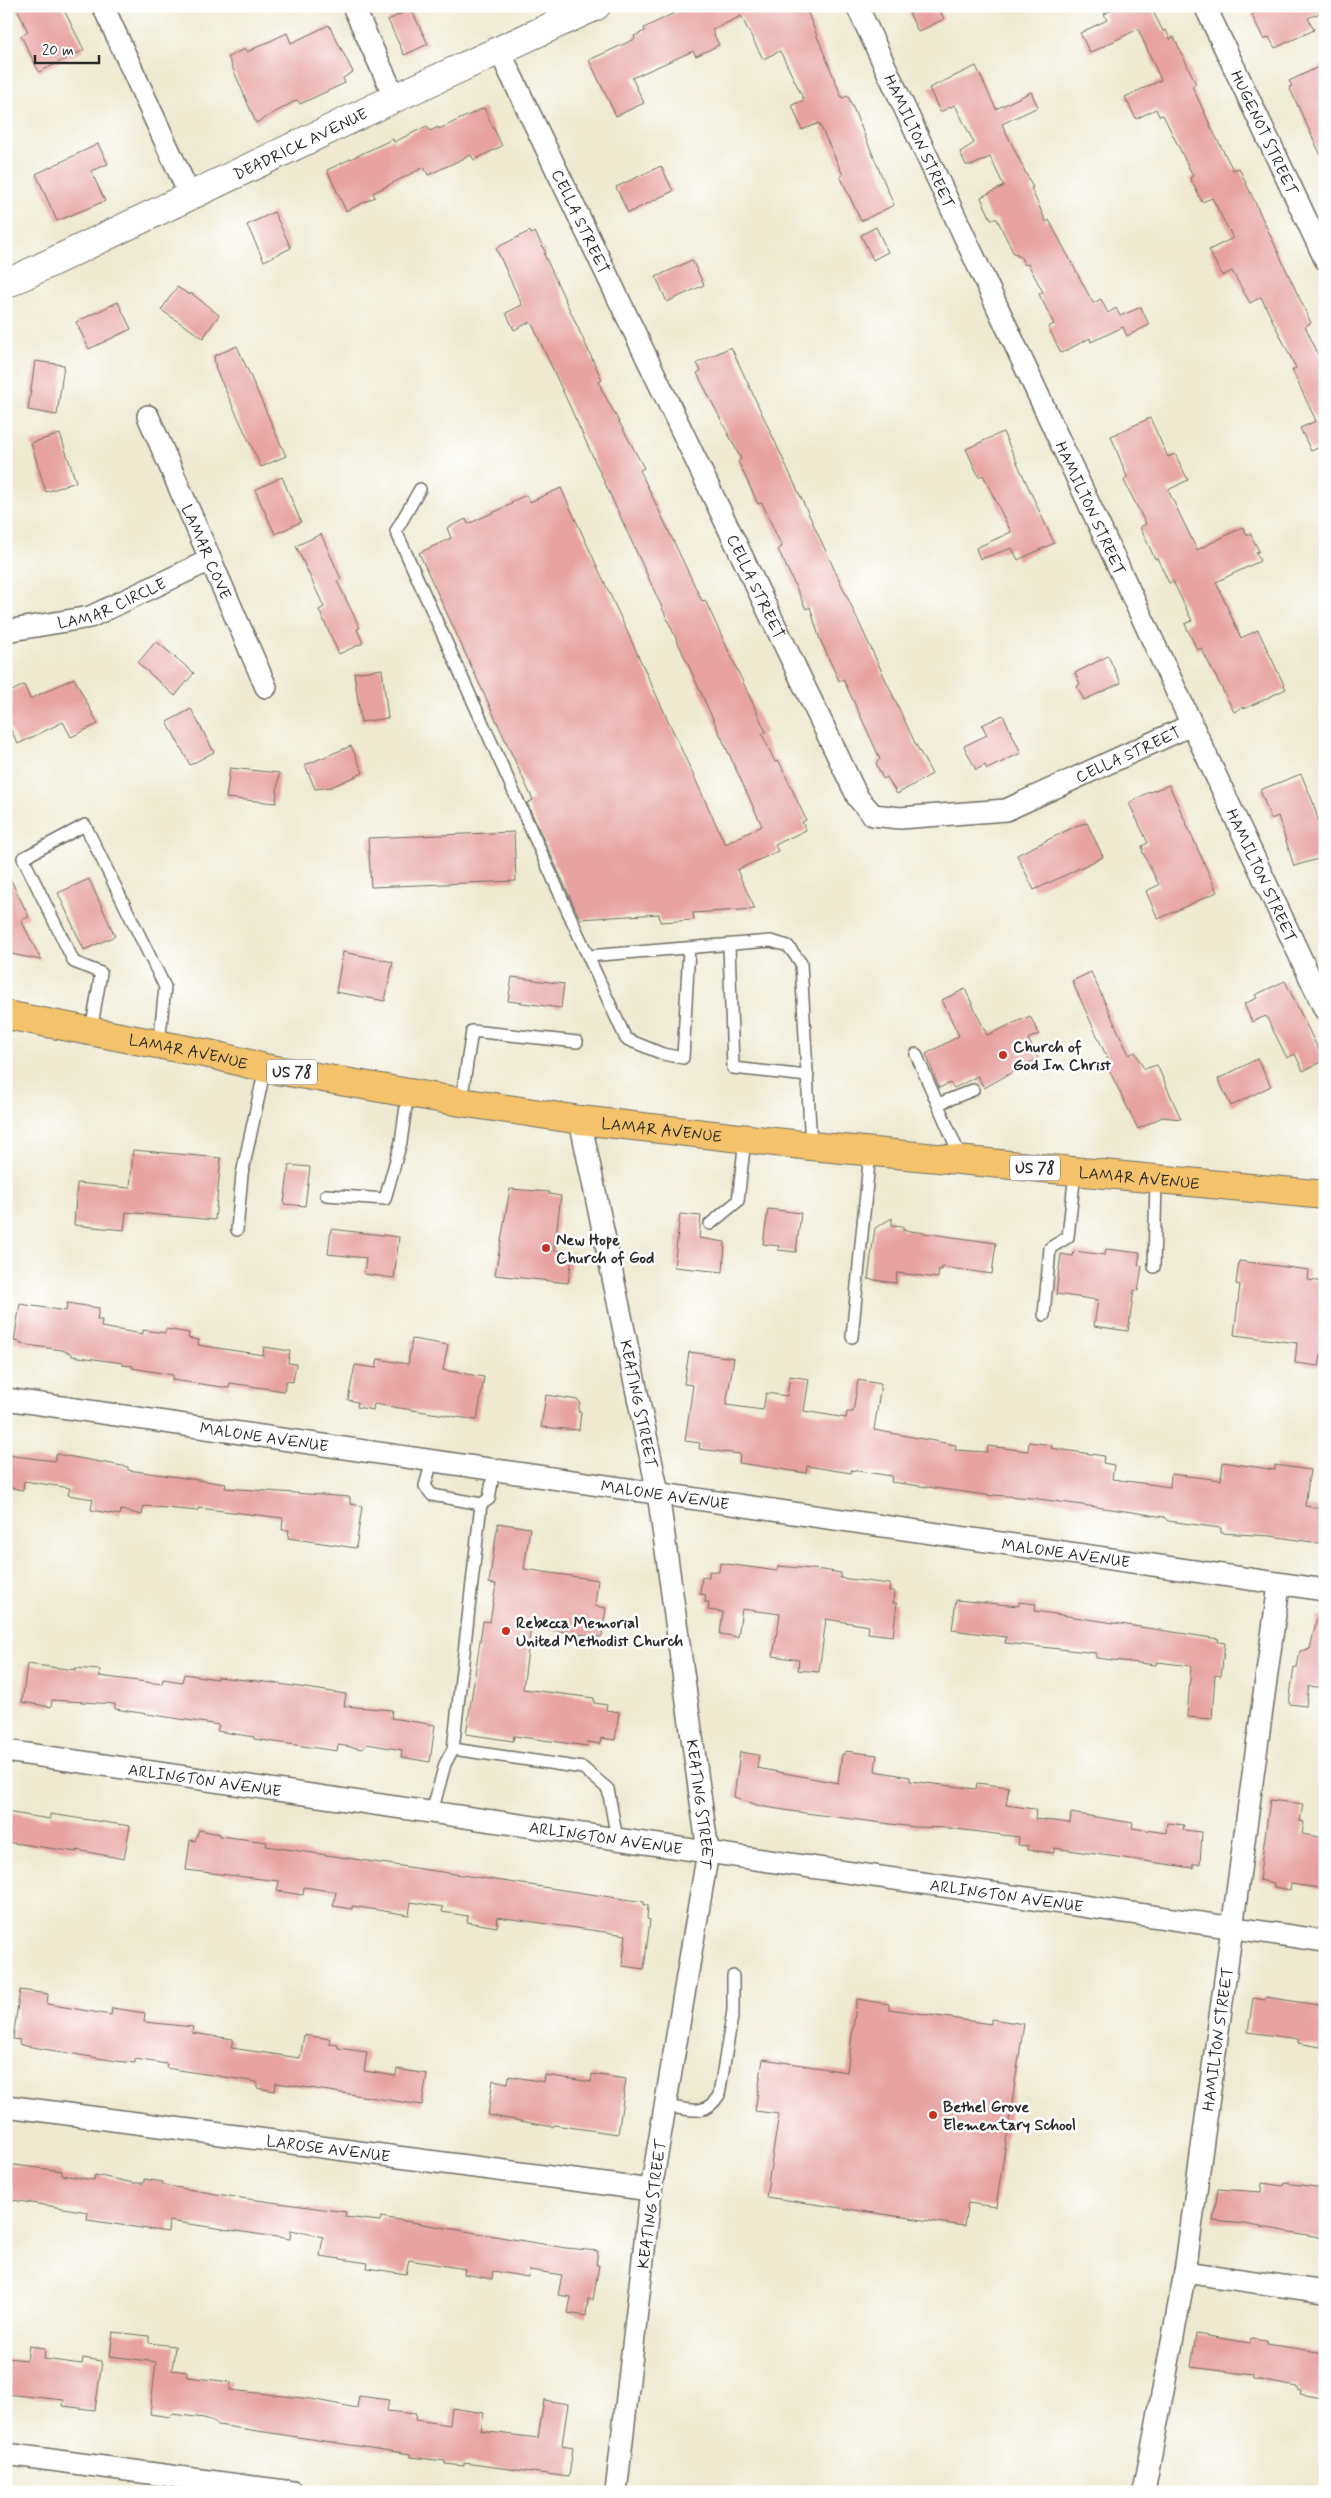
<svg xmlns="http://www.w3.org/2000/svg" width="1331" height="2498" font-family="Mynerve,sans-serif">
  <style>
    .building { fill: #e7a2a1 }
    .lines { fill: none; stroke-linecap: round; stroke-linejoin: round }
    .service-casing { stroke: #6f6e65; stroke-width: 14 }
    .minor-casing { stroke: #6f6e65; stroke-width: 24 }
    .tertiary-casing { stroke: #6f6e65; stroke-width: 30 }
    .primary-casing { stroke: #6f6e65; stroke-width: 30 }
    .service { stroke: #fff; stroke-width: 11 }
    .minor { stroke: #fff; stroke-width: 21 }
    .tertiary { stroke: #fff; stroke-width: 28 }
    .primary { stroke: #f3c26a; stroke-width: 28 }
    .poi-dot { fill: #c8321e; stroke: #fff; stroke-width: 2 }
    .labels { text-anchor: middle; stroke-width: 5; stroke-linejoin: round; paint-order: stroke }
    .shield { fill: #fff; stroke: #6b6b6b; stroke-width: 1 }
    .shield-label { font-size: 15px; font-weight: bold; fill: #2b2b2b }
    .street-label { font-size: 16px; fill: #2b2b2b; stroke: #fff }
    .poi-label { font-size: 16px; font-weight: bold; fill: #2b2b2b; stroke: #fff; text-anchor: start }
  </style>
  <rect width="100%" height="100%" fill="#fff"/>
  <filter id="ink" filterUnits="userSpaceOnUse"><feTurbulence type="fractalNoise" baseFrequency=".02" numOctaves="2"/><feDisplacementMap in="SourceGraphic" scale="10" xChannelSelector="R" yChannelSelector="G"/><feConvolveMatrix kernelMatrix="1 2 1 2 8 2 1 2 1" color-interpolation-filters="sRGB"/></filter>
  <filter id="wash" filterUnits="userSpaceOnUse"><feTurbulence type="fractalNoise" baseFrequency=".0096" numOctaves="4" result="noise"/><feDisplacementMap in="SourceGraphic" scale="20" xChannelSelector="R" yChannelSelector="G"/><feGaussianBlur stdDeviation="1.12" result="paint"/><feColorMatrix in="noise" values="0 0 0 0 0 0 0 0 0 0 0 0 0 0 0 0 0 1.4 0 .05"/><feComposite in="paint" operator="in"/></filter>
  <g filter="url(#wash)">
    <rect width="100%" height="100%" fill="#eee9d0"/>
    <g id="blocks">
      <path class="building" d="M16,6H62L84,50L39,72L21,36L28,32Z
        M688,6H805L842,98L848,96L894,205L861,221L840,176L843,175L819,123L802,130L792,105L804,100L780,51L763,59L741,16L712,30L719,45L696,56L693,51L632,78L644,103L616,116L589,60L635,39L634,36L645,31L644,28Z
        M906,6H938L944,19L918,32Z
        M1120,6H1150L1163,31L1166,30L1170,39L1174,37L1196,84L1192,86L1212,129L1233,170L1239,168L1311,323L1305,326L1319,356L1325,354V445L1311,451L1300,428L1316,421L1292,370L1296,368L1261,297L1250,303L1232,271L1222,276L1209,250L1233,238L1212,198L1202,202L1190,178L1193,176L1163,115L1159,116L1156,109L1136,119L1125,97L1161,80L1138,29L1090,53L1080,33L1107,20L1104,14Z
        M1266,6H1325V11L1308,18L1314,30L1275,48L1269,37L1264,40L1252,15Z
        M411,9L428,44L404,55L388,20Z
        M329,25L353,72L343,78L345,83L300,104L297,100L256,123L228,57L245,49L247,52L287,33L291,43Z
        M1325,64V164L1289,87L1292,86L1289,81Z
        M976,66L996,109L1031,92L1038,107L1002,124L1033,188H1031L1046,222L1049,220L1093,303L1101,299L1108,313L1116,308L1120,316L1141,307L1149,325L1127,336L1123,327L1091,342L1090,338L1061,353L1048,327L1054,324L1039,294L1043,292L1028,264L1025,265L1020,256L1018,257L1016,253L1014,254L997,219H991L982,200L981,197L1004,186L990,157L973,165H966L960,152L974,143L955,105L940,112L929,88Z
        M484,108L502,146L474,160L471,155L428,175L424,167L373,193L375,197L346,211L327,170L393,139L394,142L427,126L430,131L438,127L439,129Z
        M98,144L108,164L91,171L105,201L57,221L36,174Z
        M661,166L673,191L628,213L616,187Z
        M274,212L291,248L264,261L247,225Z
        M876,227L888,252L873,260L861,235Z
        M530,231L531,234L535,232L546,253L544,254L602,380L599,382L602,390L644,468L640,470L643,477L702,601L705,600L766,732L762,734L775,762L779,761L806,820L802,822L806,830L775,845L778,851L737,870L755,909L693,913L694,920L660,922L659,914L580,919L527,803L533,800L419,553L451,538L447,528L466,519L468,524L512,504L511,502L526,495L530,502L561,488L725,844L762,826L533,326L530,322L514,330L506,313L522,305L496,248Z
        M692,260L704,285L667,302L656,277Z
        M177,287L190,295L191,293L219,315L203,338L161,310Z
        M118,302L131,329L89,349L76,322Z
        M237,346L286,456L261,467L216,370L214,356Z
        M731,347L915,743L932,774L897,794L887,777L883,779L876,763L880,759L860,715L843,679L839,681L819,637L810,607L806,609L778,549L782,547L762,503L758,504L738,461L741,459L697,373L701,371L697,363Z
        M35,361L64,365L57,415L28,410Z
        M1150,418L1168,457L1175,454L1188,480L1168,490L1197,550L1243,527L1247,535L1250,533L1259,551L1256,552L1260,561L1216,582L1241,638L1258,630L1286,689L1244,709L1243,707L1234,712L1201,648L1197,650L1185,624L1192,621L1173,581L1169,583L1157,558L1155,559L1140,527L1146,524L1124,481L1127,477L1111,436Z
        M1003,432L1054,543L1018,560L1012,548L980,559L976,548L1011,532L983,475L979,477L966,449Z
        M60,434L76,482L46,492L31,443Z
        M282,477L301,522L275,534L255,490Z
        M321,534L341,579L337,581L360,628L357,629L363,643L339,654L319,610L324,607L296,546Z
        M156,641L194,673L175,696L138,663Z
        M1108,656L1121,683L1084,700L1077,686L1080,684L1075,673Z
        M382,669L388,718L361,722L354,673Z
        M74,678L98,724L71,737L63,722L18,744L6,720V694L24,685L30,699Z
        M191,709L214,752L190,765L167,722Z
        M1003,715L1021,753L987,769L985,765L976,770L964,746L987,735L982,725Z
        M351,746L363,773L331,787L315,789L305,765Z
        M230,768L279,773L276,803L226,798Z
        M1301,774L1313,802L1325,845V857L1294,866L1278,816L1271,819L1260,790Z
        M1169,785L1217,892L1158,919L1146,891L1159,885L1142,851L1143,850L1142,846L1148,843L1129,803L1147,793Z
        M1087,823L1103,857L1034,890L1017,855L1078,825Z
        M514,832L516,881L371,887L368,838Z
        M6,870L29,917L21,920L41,960L6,953Z
        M89,879L115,936L84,950L58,893Z
        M343,952L393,962L385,1001L336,992Z
        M1091,972L1129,1055L1135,1052L1144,1069L1157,1065L1181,1119L1162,1117L1138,1129L1107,1066L1110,1064L1072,981Z
        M512,977L564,984L561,1008L508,1001Z
        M1285,981L1324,1061L1303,1071L1295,1054L1287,1058L1266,1016L1252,1022L1244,1004L1257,998L1255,995Z
        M965,989L987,1035L1030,1016L1039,1034L1028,1039L1038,1058L984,1088L978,1076L954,1088L950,1083L939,1088L926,1054L959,1036L942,1000Z
        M1257,1059L1271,1086L1231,1106L1218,1079Z
        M133,1150L221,1158L215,1220L126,1212L124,1230L74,1225L77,1183L130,1188Z
        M289,1165L310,1167L305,1206L284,1204Z
        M510,1189L549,1192V1194L561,1196L554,1250L573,1253L568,1283L495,1275Z
        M768,1209L801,1213L796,1252L778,1250L779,1246L763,1244Z
        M680,1214L701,1216L699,1238L725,1242L723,1272L674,1267Z
        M892,1218V1225L903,1226V1230L996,1243L992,1274L942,1267V1270L939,1269L938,1278L897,1273L896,1283L868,1279L875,1228Z
        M331,1229L399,1237L394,1278L364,1274L366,1258L328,1254Z
        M1106,1249L1140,1253L1138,1265L1142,1266L1138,1291L1134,1290L1128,1331L1094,1326L1098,1300L1056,1294L1061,1254L1073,1256L1074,1251L1105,1255Z
        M1239,1261L1309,1270L1308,1280L1325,1282V1334L1319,1366L1295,1363L1297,1343L1234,1335L1240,1285L1236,1284Z
        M67,1303L99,1308L97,1320H102L101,1327L143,1334V1330L165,1333L166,1329L189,1333L188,1338L199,1340L198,1345L263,1355L264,1347L290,1351L288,1363L296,1364L293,1382L286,1381L284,1391L230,1383L229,1388L172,1380L173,1375L132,1368L133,1366L123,1365V1363L72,1356V1354L62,1350L20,1344L21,1342L14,1341L20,1304L66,1311Z
        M412,1339L448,1345L443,1370L484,1377L477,1420L374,1404L373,1410L357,1407L358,1402L348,1400L355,1365L376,1368L378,1359L408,1364Z
        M689,1352L734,1358L726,1405L763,1410L766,1393L787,1396L790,1376L809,1379L804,1411L846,1418L847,1412H853L858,1380L881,1384L874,1430L956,1445L955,1450L987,1452L988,1446L1028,1451L1029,1442L1052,1445L1051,1448L1104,1456L1103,1463L1114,1465L1112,1479L1170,1487L1171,1474L1221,1480L1223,1462L1275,1470V1465L1310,1470L1305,1506L1325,1509V1544L1271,1536L1221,1533V1528L1168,1521L1164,1517L1132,1512L1032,1498L993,1495V1496L891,1482L892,1476L851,1470V1473L807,1466L806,1473L739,1463L740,1454L699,1449L700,1443L685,1441L693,1385L684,1384Z
        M546,1395L578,1400L580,1402L578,1412H581L579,1430L541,1427Z
        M56,1454L128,1467V1470L226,1484L225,1488L350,1497V1504L362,1506L356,1548L288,1538L289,1530H282L283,1518L198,1508V1511L144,1506L142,1515L121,1510L120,1515L91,1510L93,1499L68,1495L70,1488L24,1481L23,1490L6,1487V1455L55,1461Z
        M498,1523L530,1528L524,1569L598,1580L595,1606L606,1608L602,1636L600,1637L531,1627L523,1689L594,1698V1703L607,1705L606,1710L619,1712L615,1740L601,1738L600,1744L588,1742L587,1746L514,1736L513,1741L466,1734L483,1621L490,1622L496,1584L489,1583Z
        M720,1563L777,1571L778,1566L823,1570L841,1573L840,1578L890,1584L889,1591H894L893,1603H897L893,1636L868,1633L869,1626L826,1619L819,1672L798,1670L799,1660L773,1656L780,1614L742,1609L738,1637L720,1634L723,1612L708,1610L709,1602H705L706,1595L700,1594L702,1577L709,1578V1571L719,1572Z
        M956,1600L1019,1606V1602L1036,1604L1035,1611L1219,1639L1218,1642L1225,1643L1221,1676L1215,1675L1212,1719L1187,1717L1191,1666L1157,1662L1156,1665L1096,1658V1653L1005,1643L1006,1637L952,1630Z
        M1317,1617H1325V1688L1309,1686L1306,1706L1289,1704L1294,1667L1297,1668L1300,1651L1310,1649Z
        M27,1664L75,1670V1668L100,1670L99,1676L162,1684L163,1679L182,1682L184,1674L217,1679V1677L266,1682L346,1694L344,1706L392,1710L391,1718L435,1725L430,1762L401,1757L402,1750L367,1744L363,1749L338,1745L337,1751L254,1739V1737L217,1731L219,1725L115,1709V1704L52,1700L51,1707L22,1702Z
        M845,1751L877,1755L875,1771L910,1777V1781L976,1789L977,1783L1009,1787L1006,1805L1034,1809L1036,1810L1035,1819L1070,1823L1071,1813L1133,1823L1132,1828L1166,1833L1167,1823L1184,1825L1183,1830L1202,1832L1200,1864H1193V1868L1054,1848V1853L1028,1850L1029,1846L1018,1845L1019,1837L949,1828L914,1827L790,1811L760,1806L734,1797L740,1752L759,1755L757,1768L838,1783L842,1754H845Z
        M1270,1800L1303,1804L1300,1821L1304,1822L1302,1834L1325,1838V1889L1291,1884L1290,1890L1274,1887V1883L1259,1880Z
        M6,1812L50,1819V1814L130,1826L124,1859L77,1850V1852L6,1842Z
        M199,1830L220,1834V1836L267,1842L266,1846L644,1902V1905H648L647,1919L650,1920L644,1969L622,1966L626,1935L498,1917L497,1927L467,1922L468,1916L442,1912L443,1907L411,1902L409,1915L352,1906V1909L333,1906L336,1892L304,1887L303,1895L277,1891L279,1881L186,1870L190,1840L195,1841Z
        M20,1990L48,1994L47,2004L111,2015L112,2008L145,2013L144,2022L193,2027L192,2033L233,2039L231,2048L300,2058L304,2035L330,2039L329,2044L338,2045V2048L367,2052L364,2071L396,2076L397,2069L427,2074L422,2105L276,2083L275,2091L257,2088V2082L166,2068L167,2064L135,2059V2063L116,2061L26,2046L19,2044L20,2040L13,2039Z
        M1266,1997L1325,2006V2035H1322L1321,2047L1298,2043V2039L1248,2032L1253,1998L1265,2000Z
        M857,1999L889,2004V2009L991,2024V2019L1024,2024L996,2207L968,2203L964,2226L766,2197L779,2114L755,2111L763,2059L847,2072Z
        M592,2074L626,2079L618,2134L554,2125L553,2127L488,2115L493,2080L508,2083L509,2076L544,2082L545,2075L591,2082Z
        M6,2164L62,2171V2175L94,2180L95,2175L134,2183H144V2179L163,2182V2185L241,2198L346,2212L345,2217L380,2221L381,2217L566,2248L598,2251L596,2265H599L593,2300L588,2299L586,2316L568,2313L571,2297L558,2295L562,2275L529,2270L528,2277L493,2271L492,2279L464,2274L465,2269L409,2260L406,2274L367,2268L368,2263L320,2256L323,2237L291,2230L290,2239L169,2221L168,2232L87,2220L88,2212L6,2199Z
        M1262,2183L1283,2186L1284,2183L1325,2188V2238L1244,2224L1213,2221L1218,2189L1261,2192Z
        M113,2332L149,2336V2343L175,2346L172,2370L187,2372V2377L231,2382L230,2390L311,2399L357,2408L359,2396L389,2400L387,2411L416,2414L415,2420L450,2425L452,2408L484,2413L481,2431L538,2438L544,2400L568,2404L562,2445L573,2447L569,2477L464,2463V2466L445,2464V2461L410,2457V2454L218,2425L215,2422L204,2418L172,2414L170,2417L150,2414L156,2362L110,2356Z
        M1196,2334L1250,2343L1251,2339L1267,2341V2344L1325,2353L1322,2398L1300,2394L1301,2391L1297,2390V2387L1254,2379V2375L1191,2367Z
        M29,2346L45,2348L44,2359L82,2364L83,2358L102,2361L95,2410L63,2406L64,2400L6,2394V2358L27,2360Z"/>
    </g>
  </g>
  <g filter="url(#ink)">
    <use href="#blocks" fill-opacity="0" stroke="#6f6e65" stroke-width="1"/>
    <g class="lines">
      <g class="service-casing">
        <path id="service" d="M420,489L396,531L588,956L771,941L788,946L801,963L811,1146
          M729,945L733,1068L808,1076
          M588,956L626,1039L663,1054L683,1058L689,948
          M91,1031L101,973L74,962L23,858L85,825L165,987L159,1044
          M916,1054L961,1158
          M461,1102L472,1031L577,1042
          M938,1104L973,1090
          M326,1195L385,1199L401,1142L408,1092
          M710,1224L738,1201L745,1139
          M237,1230L242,1174L265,1068
          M1154,1267L1156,1180
          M1044,1315L1050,1248L1068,1237L1075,1172
          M852,1337L870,1152
          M432,1461L425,1486L432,1495L481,1504L489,1499L494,1470
          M453,1749L481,1504
          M432,1812L445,1764L453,1749L583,1768L608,1789L617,1839
          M665,2106C689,2109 705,2118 719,2095L733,2011V1976"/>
      </g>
      <g class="minor-casing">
        <g id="minor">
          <path d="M103,6L190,196"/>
          <path d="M353,6L395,98"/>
          <path id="s1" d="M857,6L1325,1010"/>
          <path id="s2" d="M1205,6L1325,259"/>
          <path id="s3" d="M499,50L858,798L873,815L900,818L1006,810L1191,725"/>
          <path id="s4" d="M148,416L266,687"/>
          <path id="s5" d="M6,631L90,617L210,560"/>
          <path id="s6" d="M580,1120L658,1493L708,1852L651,2190L616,2492"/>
          <path id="s7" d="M6,1399L1325,1590"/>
          <path id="s8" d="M6,1751L1325,1941"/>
          <path id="s9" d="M6,2106L651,2190"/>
          <path d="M1185,2272L1325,2292"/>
          <path d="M6,2454L292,2492"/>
          <path id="s10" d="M1144,2492L1185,2272L1279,1585"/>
        </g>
      </g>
      <g class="tertiary-casing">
        <g id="tertiary">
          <path id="s11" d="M6,284L395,98L596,6"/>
        </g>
      </g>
      <g class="primary-casing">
        <g id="primary">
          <path id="s12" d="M6,1015L214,1055L265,1068L461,1102L580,1120L811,1146L1325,1195"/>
        </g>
      </g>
      <use href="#service" class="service"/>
      <use href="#minor" class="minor"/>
      <use href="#tertiary" class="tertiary"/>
      <use href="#primary" class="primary"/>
    </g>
  </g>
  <g class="poi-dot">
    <circle cx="1003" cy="1055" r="5"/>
    <circle cx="546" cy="1248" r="5"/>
    <circle cx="506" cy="1631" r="5"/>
    <circle cx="933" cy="2115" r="5"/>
  </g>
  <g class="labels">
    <g class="shield">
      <rect x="267" y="1059.5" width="50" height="25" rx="4"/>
      <rect x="1010" y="1155.5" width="50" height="25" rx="4"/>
    </g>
    <g class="shield-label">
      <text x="292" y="1077">US 78</text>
      <text x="1035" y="1173">US 78</text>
    </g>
    <g class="street-label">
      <text dy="6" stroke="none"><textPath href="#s2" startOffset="140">HUGENOT STREET</textPath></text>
      <text dy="6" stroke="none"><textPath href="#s1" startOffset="149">HAMILTON STREET</textPath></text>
      <text dy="6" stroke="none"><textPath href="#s11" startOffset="326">DEADRICK AVENUE</textPath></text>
      <text dy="6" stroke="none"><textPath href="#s3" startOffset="190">CELLA STREET</textPath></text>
      <text dy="6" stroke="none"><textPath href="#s1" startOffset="554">HAMILTON STREET</textPath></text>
      <text dy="6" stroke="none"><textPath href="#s4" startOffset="148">LAMAR COVE</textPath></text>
      <text dy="6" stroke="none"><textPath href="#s3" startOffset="595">CELLA STREET</textPath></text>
      <text dy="6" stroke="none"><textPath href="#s5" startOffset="110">LAMAR CIRCLE</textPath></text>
      <text dy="6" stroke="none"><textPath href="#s3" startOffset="1120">CELLA STREET</textPath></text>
      <text dy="6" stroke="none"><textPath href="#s1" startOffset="959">HAMILTON STREET</textPath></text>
      <text dy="6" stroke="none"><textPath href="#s12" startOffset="186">LAMAR AVENUE</textPath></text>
      <text dy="6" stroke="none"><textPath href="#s12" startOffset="666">LAMAR AVENUE</textPath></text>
      <text dy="6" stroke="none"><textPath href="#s12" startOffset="1146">LAMAR AVENUE</textPath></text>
      <text dy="6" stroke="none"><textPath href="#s6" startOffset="290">KEATING STREET</textPath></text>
      <text dy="6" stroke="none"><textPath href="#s7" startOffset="261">MALONE AVENUE</textPath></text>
      <text dy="6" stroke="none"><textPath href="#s7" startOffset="666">MALONE AVENUE</textPath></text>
      <text dy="6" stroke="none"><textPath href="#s7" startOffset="1071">MALONE AVENUE</textPath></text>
      <text dy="6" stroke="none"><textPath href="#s8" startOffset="201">ARLINGTON AVENUE</textPath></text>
      <text dy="6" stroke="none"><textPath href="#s6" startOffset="695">KEATING STREET</textPath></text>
      <text dy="6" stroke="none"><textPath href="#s8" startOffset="606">ARLINGTON AVENUE</textPath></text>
      <text dy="6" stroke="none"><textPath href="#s8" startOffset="1011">ARLINGTON AVENUE</textPath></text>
      <text dy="6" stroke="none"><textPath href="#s10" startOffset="459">HAMILTON STREET</textPath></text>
      <text dy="6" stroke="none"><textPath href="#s9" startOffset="325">LAROSE AVENUE</textPath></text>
      <text transform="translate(651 2204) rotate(-82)" y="6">KEATING STREET</text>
    </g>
    <g class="poi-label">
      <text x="1013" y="1052">Church of<tspan x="1013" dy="18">God In Christ</tspan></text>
      <text x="556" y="1245">New Hope<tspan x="556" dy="18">Church of God</tspan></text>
      <text x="516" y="1628">Rebecca Memorial<tspan x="516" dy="18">United Methodist Church</tspan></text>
      <text x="943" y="2112">Bethel Grove<tspan x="943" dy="18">Elementary School</tspan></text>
    </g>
  </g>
  <rect width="1331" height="2498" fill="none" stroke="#fff" stroke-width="25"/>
  <path d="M35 55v8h64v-8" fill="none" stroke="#2b2b2b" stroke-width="2.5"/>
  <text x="42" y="55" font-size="15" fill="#2b2b2b" stroke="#ffffff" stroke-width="4" paint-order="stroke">20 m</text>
</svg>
